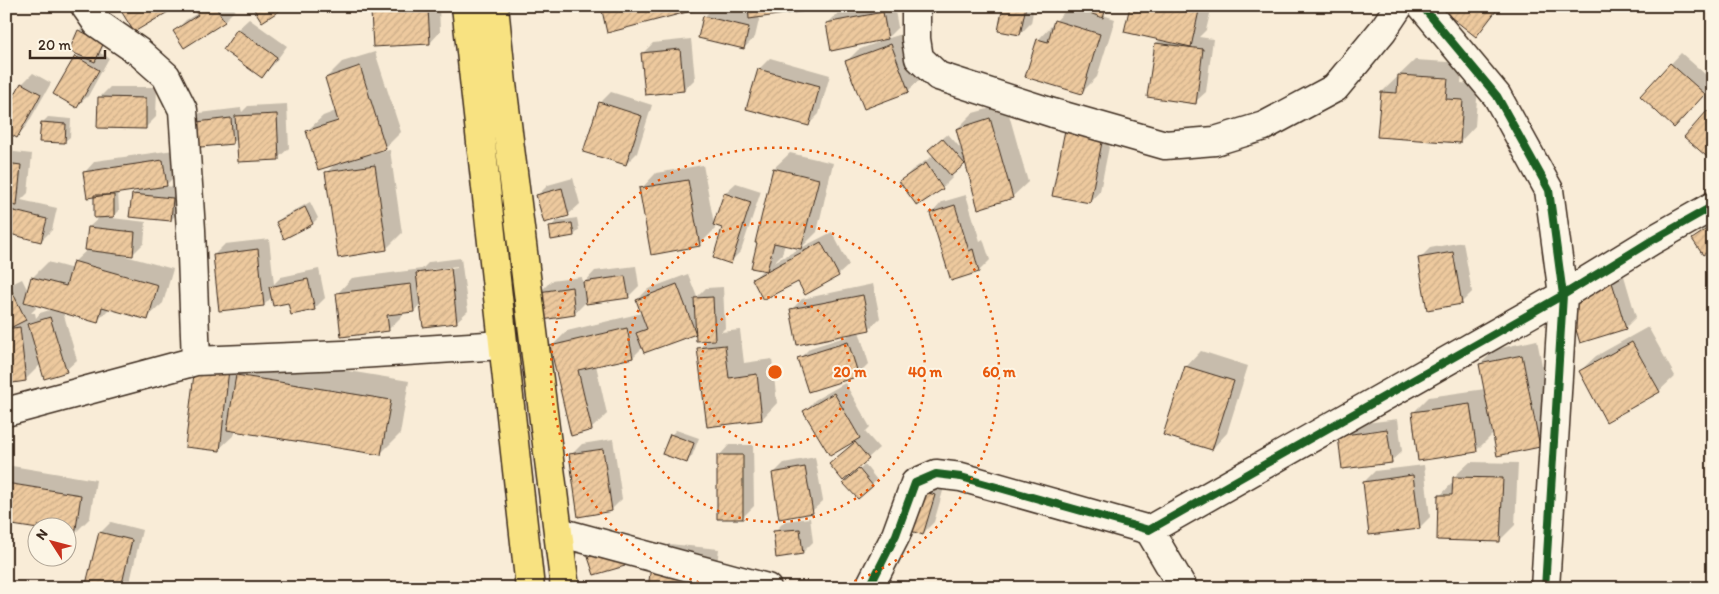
<svg xmlns="http://www.w3.org/2000/svg" width="1719" height="594" font-family="Itim,sans-serif">
  <style>
    .shadow { fill: #0003; fill-rule: evenodd }
    .building { fill: url(#building-hatch); stroke: #3b2a1e }
    .lines { fill: none; stroke-linecap: round; stroke-linejoin: round }
    .minor-casing { stroke: #3b2a1e; stroke-width: 31 }
    .major-casing { stroke: #3b2a1e; stroke-width: 31 }
    .minor { stroke: #fcf5e5; stroke-width: 28 }
    .major { stroke: #f8e281; stroke-width: 28 }
    .cycleway-casing { stroke: #fcf5e5; stroke-width: 11 }
    .cycleway { stroke: #1b5e20; stroke-width: 8 }
    .ring { fill: none; stroke: #e8590c; stroke-width: 2.5; stroke-dasharray: 2.5 5 }
    .centre { fill: #e8590c; stroke: #fcf5e5; stroke-width: 2.5 }
    .ring-label { font-size: 15px; text-anchor: middle; font-weight: bold; fill: #e8590c; stroke: #fcf5e5; stroke-width: 4; stroke-linejoin: round; paint-order: stroke }
  </style>
  <defs>
    <pattern id="building-hatch" width="6" height="6" patternUnits="userSpaceOnUse" patternTransform="scale(1.25)"><rect width="6" height="6" fill="#edc99e"/><path d="M-1 1l2-2M0 6l6-6M5 7l2-2" fill="none" stroke="#ccad88"/></pattern>
  </defs>
  <rect width="100%" height="100%" fill="#f9ecd7"/>
  <filter id="ink" filterUnits="userSpaceOnUse"><feTurbulence type="fractalNoise" baseFrequency=".02" numOctaves="2"/><feDisplacementMap in="SourceGraphic" scale="10" xChannelSelector="R" yChannelSelector="G"/><feConvolveMatrix kernelMatrix="1 2 1 2 8 2 1 2 1" color-interpolation-filters="sRGB"/></filter>
  <g filter="url(#ink)">
    <path class="shadow" d="M194,6H233L235,10L224,21L185,46L175,31L186,20L198,13Z
      M378,6H439L440,32L430,43L372,12Z
      M715,6L750,14L749,6H816L813,9L760,16L755,37L744,48L704,17Z
      M872,6H894L898,27L886,39L902,34L919,80L908,91L847,61L858,50L884,40V39L827,24L838,13Z
      M1004,6H1034L1031,23L1020,34Z
      M1070,6H1112L1103,15L1115,19L1097,77L1082,92L1038,40Z
      M1132,6H1212L1206,30L1199,37L1213,39L1206,92L1195,102L1156,43L1161,39Z
      M1439,6H1501L1476,35Z
      M249,19L287,46L273,65L262,76L224,49L238,29Z
      M84,26L108,36L100,53L109,58L88,96L77,106L55,93L79,54V31Z
      M691,39L695,79L684,90L642,54L653,43Z
      M375,52L401,132L385,148L377,152L390,150L402,233L386,249L327,172L336,163L307,131L323,116L336,111L326,78L342,62Z
      M1681,53L1713,81V85L1685,116L1641,96Z
      M770,58L830,75L819,114L809,124L748,108L759,69Z
      M1415,60L1463,63L1461,83L1478,85L1475,126L1460,142L1382,92Z
      M33,73L51,83L27,125L17,136L22,84Z
      M110,87H157L156,117L145,128L99,98Z
      M611,92L652,105L637,153L626,164L600,103Z
      M287,104L289,148L278,158L238,138L233,142L191,147L189,123L200,113L241,108L242,112L248,106Z
      M1006,104L1028,182L1012,197L966,161L951,174L953,177L942,188L917,205L901,181L912,170L934,155L935,145L948,134L963,151L957,129L973,113Z
      M1713,107V160L1707,112Z
      M48,117L71,119L70,137L64,142L42,123Z
      M1113,127L1100,191L1090,202L1066,130Z
      M174,150L177,174L165,186L183,188L181,209L171,220L133,195L139,189L118,192L119,211L112,218L146,222L144,243L133,254H118L173,269L163,303L147,318L110,308L97,321L63,312L77,360L66,370L41,364L25,380L6,382V287L22,279L28,291L32,278L48,262L73,269L74,262L87,250L89,227L101,216L95,195L85,172L95,161ZM34,304L53,309L40,313L36,318L35,313H31L36,308Z
      M6,151L32,154L28,193L21,200L57,208L52,230L41,241L6,232V208L11,204L6,203Z
      M790,153L833,163L817,232L801,248L785,244L782,254L774,262L832,232L849,265L838,275L799,280L753,279L764,269L774,168Z
      M703,165L715,229L699,245L641,189L656,173Z
      M573,178L580,204L569,214L545,221L537,196L548,185Z
      M736,183L761,191L741,251L730,262L724,227L725,193Z
      M966,195L980,241L983,239L990,260L979,271L932,213L942,202Z
      M310,202L318,218L313,223L285,237L277,222L283,217Z
      M577,218L579,230L574,235L551,227L556,221Z
      M1713,223V247L1694,239L1705,228Z
      M269,239L274,284L281,277L319,269L325,298L314,309L272,297L264,305L214,255L225,244Z
      M1463,242L1472,292L1462,302L1419,259L1430,248Z
      M461,258L468,311L457,321L424,326L421,303L414,311L404,312V314L388,330L337,294L352,278L422,269L429,262ZM457,266V268L428,273V270Z
      M636,266L639,286L628,297L587,301L574,314L540,292L551,281L582,277L583,284L595,271Z
      M1622,269L1636,317L1625,328L1566,293Z
      M688,274L697,297L706,288L723,287L725,328L721,332L740,330L744,363L772,359L777,403L762,419L699,349L708,339L697,331L695,333L643,347L633,357L596,365L607,414L591,429L552,346L567,331L642,313L637,300L648,289Z
      M873,284L880,318L869,329L859,331L869,364L858,375L799,359L810,348L848,336L847,334L791,310L802,299Z
      M1648,327L1675,376L1659,391L1580,371L1596,356Z
      M1537,340L1555,430L1540,446L1498,455L1493,429H1491L1492,435L1476,451L1413,413L1429,397L1485,389L1480,364L1496,349Z
      M1201,351L1248,366L1227,433L1212,449L1186,367Z
      M257,356L409,381L400,434L381,453L235,430V434L219,449L196,366Z
      M845,383L870,427L865,432L879,448L868,458L830,464L854,443L805,411L815,400Z
      M1398,419L1402,451L1391,461L1339,436L1350,425Z
      M676,430L699,438L692,456L687,462L671,435Z
      M613,439L622,499L611,510L571,455L582,444Z
      M729,445H753L754,506L743,517L719,456Z
      M815,457L823,501L812,511L773,474L784,463Z
      M1470,462L1518,463L1515,525L1500,540L1440,496L1454,481V477Z
      M6,465L96,480L90,518L75,533L68,532V526H38L6,522Z
      M865,465L877,480L858,497L850,478Z
      M1424,465L1430,517L1420,527L1364,482L1375,471Z
      M945,484L934,522L923,533L915,489Z
      M810,518L813,542L802,553L774,532L785,521Z
      M111,522L142,530L129,586L127,588H86L100,533Z
      M669,544L719,549L714,586L729,588H650L653,559Z
      M1032,582L1093,583L1092,588H1026Z"/>
    <path class="building" d="M118,6H171L173,9L134,32Z
      M192,6H215L225,22L184,48L173,31L198,15Z
      M252,6H287L262,22Z
      M601,6H710L607,33Z
      M748,6H813L814,10L749,19Z
      M1003,6H1026L1020,35L998,31Z
      M1071,6H1107L1103,18Z
      M1130,6H1200L1191,47L1124,32Z
      M1437,6H1498L1499,7L1476,37Z
      M428,8L430,44L373,47L371,12Z
      M883,12L888,39L831,51L826,23Z
      M703,16L749,27L744,49L698,38Z
      M1054,20L1100,34L1082,94L1025,77L1037,39L1048,42Z
      M237,29L277,57L262,78L223,50Z
      M78,30L104,42L95,62L69,51Z
      M1155,43L1203,49L1196,104L1147,97Z
      M891,44L909,92L864,109L845,61Z
      M680,49L684,91L645,95L641,53Z
      M75,56L99,70L77,108L53,94Z
      M1670,63L1705,94L1674,128L1640,96Z
      M360,66L386,149L318,170L306,131L338,121L325,78Z
      M758,69L820,86L809,126L746,109Z
      M1398,75L1448,78L1446,99L1463,100L1460,143L1377,137L1381,92L1397,93Z
      M21,83L41,94L17,138L6,132V111Z
      M98,97L146,98V129L97,128Z
      M599,102L642,116L626,165L583,152Z
      M1707,111L1713,117V162L1684,137Z
      M277,114L279,160L238,162L235,116Z
      M231,118L233,144L190,148L188,123Z
      M990,118L1013,198L978,209L956,129Z
      M41,122L66,124L65,143L39,142Z
      M1065,130L1103,137L1090,203L1052,196Z
      M942,138L965,164L951,176L928,150Z
      M163,160L167,186L87,198L83,172Z
      M6,163L21,165L17,206L6,204Z
      M926,163L943,189L917,206L899,181Z
      M375,165L387,250L338,258L325,172Z
      M773,168L819,179L801,249L774,243L767,271L751,268L757,243H755Z
      M688,180L700,246L651,255L639,188Z
      M562,188L569,216L544,223L536,195Z
      M724,193L751,202L731,264L713,258L722,228L713,225Z
      M132,194L173,198L171,221L129,217Z
      M94,195H114V217L94,218Z
      M955,205L969,251L973,249L979,272L951,281L930,213Z
      M305,207L313,224L284,239L276,222Z
      M6,209L47,219L41,242L6,233Z
      M572,223L574,236L551,240L549,226Z
      M1713,225V249L1703,255L1692,239Z
      M88,227L135,232L133,256L85,250Z
      M821,242L839,276L805,295L798,282L763,300L752,279Z
      M258,249L264,306L219,311L213,255Z
      M1453,252L1462,304L1427,310L1418,258Z
      M73,261L158,285L148,320L102,307L98,323L24,302L31,277L66,286Z
      M451,268L457,323L423,327L416,273Z
      M625,276L629,298L586,304L583,282Z
      M308,279L315,310L291,315L288,303L273,306L269,287Z
      M1611,279L1626,329L1580,343L1565,293Z
      M411,284L414,312L387,315L389,331L341,337L336,293Z
      M677,284L696,334L644,353L636,333L647,329L636,300Z
      M572,287L575,315L542,320L539,292Z
      M11,289L26,320L6,330V291Z
      M863,295L870,330L797,345L790,309Z
      M713,297L715,340L696,341L694,298Z
      M50,317L67,372L44,379L28,324Z
      M20,327L26,381L6,384V329Z
      M627,328L633,358L578,370L592,430L571,436L550,346Z
      M848,342L859,376L808,392L797,358Z
      M1632,342L1660,392L1606,422L1579,371Z
      M725,345L729,378L757,374L762,420L707,427L697,348Z
      M1522,355L1540,447L1497,456L1479,364Z
      M195,366L229,369L220,451L185,447Z
      M1185,366L1234,381L1212,450L1163,435Z
      M236,375L391,400L381,455L227,430Z
      M834,393L860,438L830,456L803,411Z
      M1470,404L1477,452L1418,461L1412,412Z
      M1387,429L1392,463L1342,469L1338,436Z
      M670,434L694,443L687,463L662,454Z
      M855,442L869,459L843,481L829,464Z
      M603,449L612,511L578,517L569,454Z
      M717,455H743V519H717Z
      M805,467L813,513L779,519L772,473Z
      M859,469L873,486L858,499L843,483Z
      M1413,475L1420,529L1369,535L1363,482Z
      M1453,477L1503,478L1500,542L1437,540L1438,495H1452Z
      M6,483L81,495L75,535L68,534V526H38V529L6,524Z
      M914,488L935,495L923,535L902,528Z
      M800,529L803,554L776,558L773,531Z
      M99,532L132,540L121,588H85Z
      M619,547L625,566L594,575L588,557Z
      M652,559L704,565L701,588H648Z"/>
    <g class="lines">
      <g class="minor-casing">
        <path id="minor" d="M85,6L97,23L139,52L166,76L183,110L191,230L196,361
          M916,6V39L919,58L938,76L1053,113L1165,145L1215,141L1264,126L1335,88L1383,30L1399,6
          M1422,6L1497,96L1549,190L1563,295L1545,588
          M6,412L196,361L343,355L502,345
          M1149,530L1183,588
          M559,532L767,588
          M869,588L896,535L915,483L936,474L961,477L1149,530L1563,295L1651,241L1713,206"/>
      </g>
      <g class="major-casing">
        <path id="major" d="M466,6L530,588
          M494,6L502,84L565,588"/>
      </g>
      <use href="#minor" class="minor"/>
      <use href="#major" class="major"/>
      <g class="cycleway-casing">
        <path id="cycleway" d="M1422,6L1497,96L1549,190L1563,295L1545,588
          M869,588L896,535L915,483L936,474L961,477L1149,530L1563,295L1651,241L1713,206"/>
      </g>
      <use href="#cycleway" class="cycleway"/>
    </g>
  </g>
  <g class="ring">
    <circle cx="775" cy="372" r="75"/>
    <circle cx="775" cy="372" r="150"/>
    <path d="M713 587A224 224 0 1 1 837 587"/>
  </g>
  <circle cx="775" cy="372" r="8" class="centre"/>
  <g class="ring-label">
    <text x="850" y="377">20 m</text>
    <text x="925" y="377">40 m</text>
    <text x="999" y="377">60 m</text>
  </g>
  <rect width="1719" height="594" fill="none" stroke="#fcf5e5" stroke-width="25"/>
  <rect x="12" y="12" width="1694" height="569" fill="none" stroke="#3b2a1e" stroke-width="2" filter="url(#ink)"/>
  <g transform="translate(52 542) rotate(306)"><circle r="24" fill="#fcf5e5" stroke="#afa495"/>
  <path d="M0-4L9 19L0 12L-9 19Z" fill="#c8321e"/>
  <text y="-8" font-size="14" font-weight="bold" text-anchor="middle" fill="#3b2a1e">N</text>
  </g>
  <path d="M30 50v8h75v-8" fill="none" stroke="#3b2a1e" stroke-width="2.5"/>
  <text x="38" y="50" font-size="15" fill="#3b2a1e" stroke="#fcf5e5" stroke-width="4" paint-order="stroke">20 m</text>
</svg>
